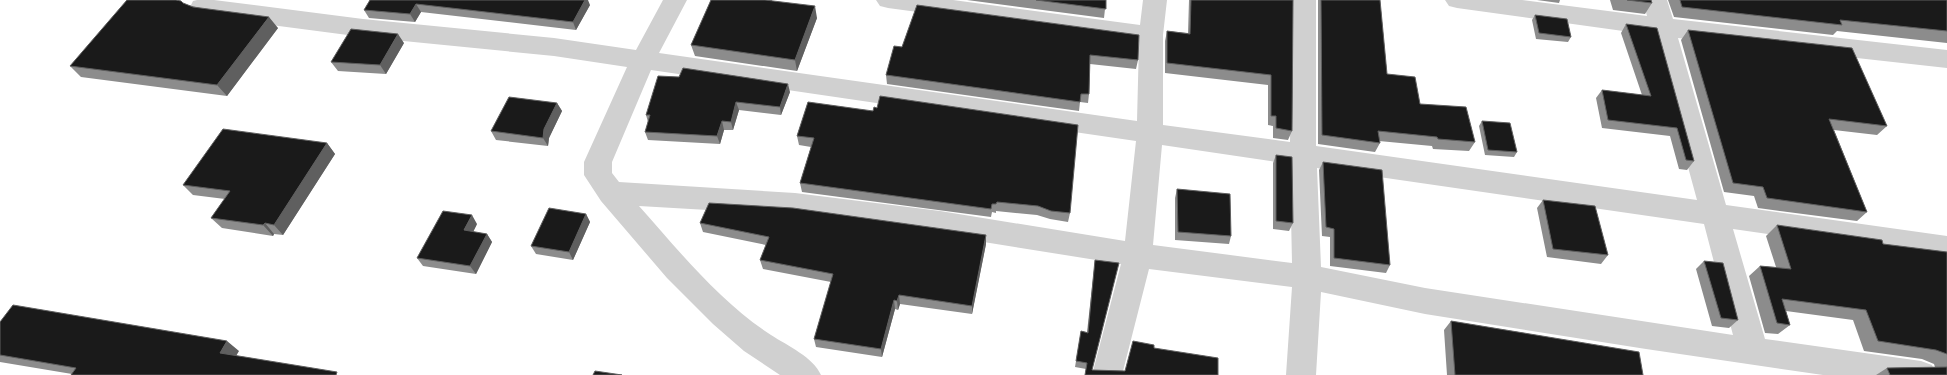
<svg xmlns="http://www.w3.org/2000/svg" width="1947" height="375" font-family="'Sofia Sans Condensed',sans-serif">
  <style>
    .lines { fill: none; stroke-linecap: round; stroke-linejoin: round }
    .minor { fill: #d0d0d0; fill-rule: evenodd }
    .wall { fill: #8c8c8c }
    .shaded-wall { fill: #5f5f5f }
    .building { fill: #1a1a1a; stroke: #5f5f5f }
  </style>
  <rect width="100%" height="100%" fill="#fff"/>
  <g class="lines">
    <path class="minor" d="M197,0H214L363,19L554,38L636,50L663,0H687L659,53L1137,121L1139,42L888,8L880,6L876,0H953L1140,25L1143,0H1167L1163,35V125L1290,142L1292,0H1316V146L1697,200L1652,35L1457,8L1449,6L1445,0H1522L1647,16L1643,0H1667L1673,19L1947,50V68L1678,38L1726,205L1947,236V260L1733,229L1765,339L1921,361L1932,365L1936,375H1823L1646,349L1425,314L1321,292L1316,375H1286L1292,287L1149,269L1122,375H1092L1121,264L940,235L795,215L639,206C679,251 720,302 771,335C788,346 813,357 821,375H780L744,351L713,324L667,278L601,201L584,175V162L627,67L554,56L363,37L202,16L193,13L190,7L193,1ZM651,70L1136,141L1125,241L940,211L795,193L619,182L612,173V162ZM1162,145L1290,164L1292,263L1153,245ZM1317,168L1704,224L1733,335L1425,288L1321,267Z"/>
  </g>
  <path class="wall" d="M370,0L590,5L576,30L421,12L415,22L369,18L364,10Z
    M711,0H772V1L817,18L797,71L695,56L691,45Z
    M967,0H1106L1104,18Z
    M1189,0H1293L1292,131L1288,140L1273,138V126L1268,125V85L1165,73V41L1167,31L1188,33Z
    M1318,0H1380L1387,74L1420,104L1475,142L1469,151L1433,149L1432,146L1379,141L1380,143L1375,152L1318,144Z
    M1537,0H1560L1559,3Z
    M1610,0H1651L1652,3L1645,14L1613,10Z
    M1668,0H1947V43L1837,31L1833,35L1674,17Z
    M184,4L278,28L227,96L81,77L70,66Z
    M917,5L1138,60L1136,69L1090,64L1089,94L1088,103L1080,102L1079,111L887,84L886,75L902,47Z
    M1535,15L1571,37L1568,42L1536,39L1532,20Z
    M1626,24L1694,161L1687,170L1679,169L1670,136L1602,128L1596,98L1602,90L1642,95L1621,33Z
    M1688,30L1887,126L1877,135L1834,130L1867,212L1857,221L1758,208L1754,196L1724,192L1681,40Z
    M404,43L386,74L338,71L331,62Z
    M790,92L781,115L739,110L733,130H724L720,144L648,140L645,132L648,122L646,115Z
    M808,102L1070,213L1068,222L1050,219L1037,215L996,211V213L992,212L991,217L802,192L800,183L811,147L799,145L797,136Z
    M557,103L562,111L549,138L548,146L496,140L491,131Z
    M1482,121L1517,152L1514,157L1485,155L1479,126Z
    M327,143L335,154L283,235L274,234L273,236L222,228L211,218L225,199L193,195L183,185Z
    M1276,155L1293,223L1289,231L1273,229V163Z
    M1323,162L1390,265L1386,273L1330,266V237L1322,236L1319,170Z
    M1177,189L1231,236L1229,244L1175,240V198Z
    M1543,200L1608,255L1601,264L1547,257L1537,208Z
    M586,214L590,222L573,260L536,254L531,246Z
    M700,223L986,244L972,314L900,304L898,310L895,309L882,357L816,347L814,339L831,282L763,269L760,260L766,245L703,232Z
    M477,224L473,232L487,234L492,242L476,274L423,266L417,258Z
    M1777,225L1883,244L1947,252V375H1876L1887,368L1935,367L1934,364L1922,359L1864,351L1853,320L1786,311L1790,325L1778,334L1765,333L1749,276L1760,266L1776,267L1766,236Z
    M1095,260L1092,370L1125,371L1154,348L1218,375H1085L1086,369L1075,367L1081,331L1087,332Z
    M1704,261L1738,320L1729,328L1712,326L1696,269Z
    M1451,321L1643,375H1447L1444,330Z
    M0,322L239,351L72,374L0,362Z"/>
  <path class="shaded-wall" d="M585,0H588L590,5L576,30L573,22Z
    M416,4L421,12L415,22L410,14Z
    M815,6L817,18L797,71L795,60Z
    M269,17L278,28L227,96L217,85Z
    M398,34L404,43L386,74L380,65Z
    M788,84L790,92L781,115L780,107Z
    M736,102L739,110L733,130L731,122Z
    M557,103L562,111L549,138L548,146L543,138L544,129Z
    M722,121L724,130L720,144L717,136Z
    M327,143L335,154L283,235L274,225Z
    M586,214L590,222L573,260L569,252Z
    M472,215L477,224L470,238L464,230Z
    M265,223L274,234L273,236L263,225Z
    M487,234L492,242L476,274L470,266Z
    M986,235V244L972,314V306Z
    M899,295L900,304L898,310L897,301Z
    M894,300L895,309L882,357L881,349Z
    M227,341L239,351L232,363L220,353Z"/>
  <path class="building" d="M127,0H176L181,1L183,3L193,7L269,17L217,85L70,66Z
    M370,0H585L573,22L416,4L410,14L364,10Z
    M711,0H765L815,6L795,60L691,45Z
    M1036,0H1106V9Z
    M1191,0H1293L1292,131L1276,128V116H1271V75L1167,63V31L1190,34Z
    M1321,0H1380L1387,74L1415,77L1420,104L1466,107L1475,142L1438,139L1437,137L1378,131L1380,143L1322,135Z
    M1627,0H1651L1652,3Z
    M1680,0H1947V31L1840,20L1842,25L1682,7Z
    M917,5L1139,35L1138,60L1090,55L1089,94H1081L1080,102L886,75L894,46L902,47Z
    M1535,15L1567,19L1571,37L1539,33Z
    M1626,24L1657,28L1694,161L1686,160L1677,128L1608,120L1602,90L1651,96Z
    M351,29L398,34L380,65L331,62Z
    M1688,30L1852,48L1887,126L1829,119L1867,212L1767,198L1763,187L1733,183Z
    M683,68L788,84L780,107L736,102L731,122L722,121L717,136L645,132L650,115H646L658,76L679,77Z
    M880,96L1078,125L1070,213L1051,211L1038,206L997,202L996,204H992L991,209L800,183L814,138L797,136L808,102L873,111L874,107L877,108Z
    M509,97L557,103L544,129L543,138L491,131Z
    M1482,121L1510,123L1517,152L1488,150Z
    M223,129L327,143L274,225L265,223L263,225L211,218L230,191L183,185Z
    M1276,155L1292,157L1293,223L1276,221Z
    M1323,162L1382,170L1390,265L1334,258V229L1326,227Z
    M1177,189L1230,194L1231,236L1178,232Z
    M1543,200L1595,206L1608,255L1553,249Z
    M709,203L793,208L986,235L972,306L899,295L897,301L894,300L881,349L814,339L833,274L760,260L769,237L700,223Z
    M549,208L586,214L569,252L531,246Z
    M443,211L472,215L464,230L487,234L470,266L417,258Z
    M1777,225L1882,240L1883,244L1947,252V354L1936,350L1878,341L1866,310L1782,299L1790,325L1777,323L1760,266L1791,269Z
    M1095,260L1119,263L1092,370L1125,371L1133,341L1154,345V348L1218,358V375H1085L1087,363L1076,361L1081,331L1088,333Z
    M1704,261L1723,263L1738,320L1721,318Z
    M13,305L227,341L220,353L337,372L336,375H71L76,368L0,355V322Z
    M1451,321L1639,352L1643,375H1455Z
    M1947,367V375H1890L1887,368Z
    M595,371L622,375H593Z"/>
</svg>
